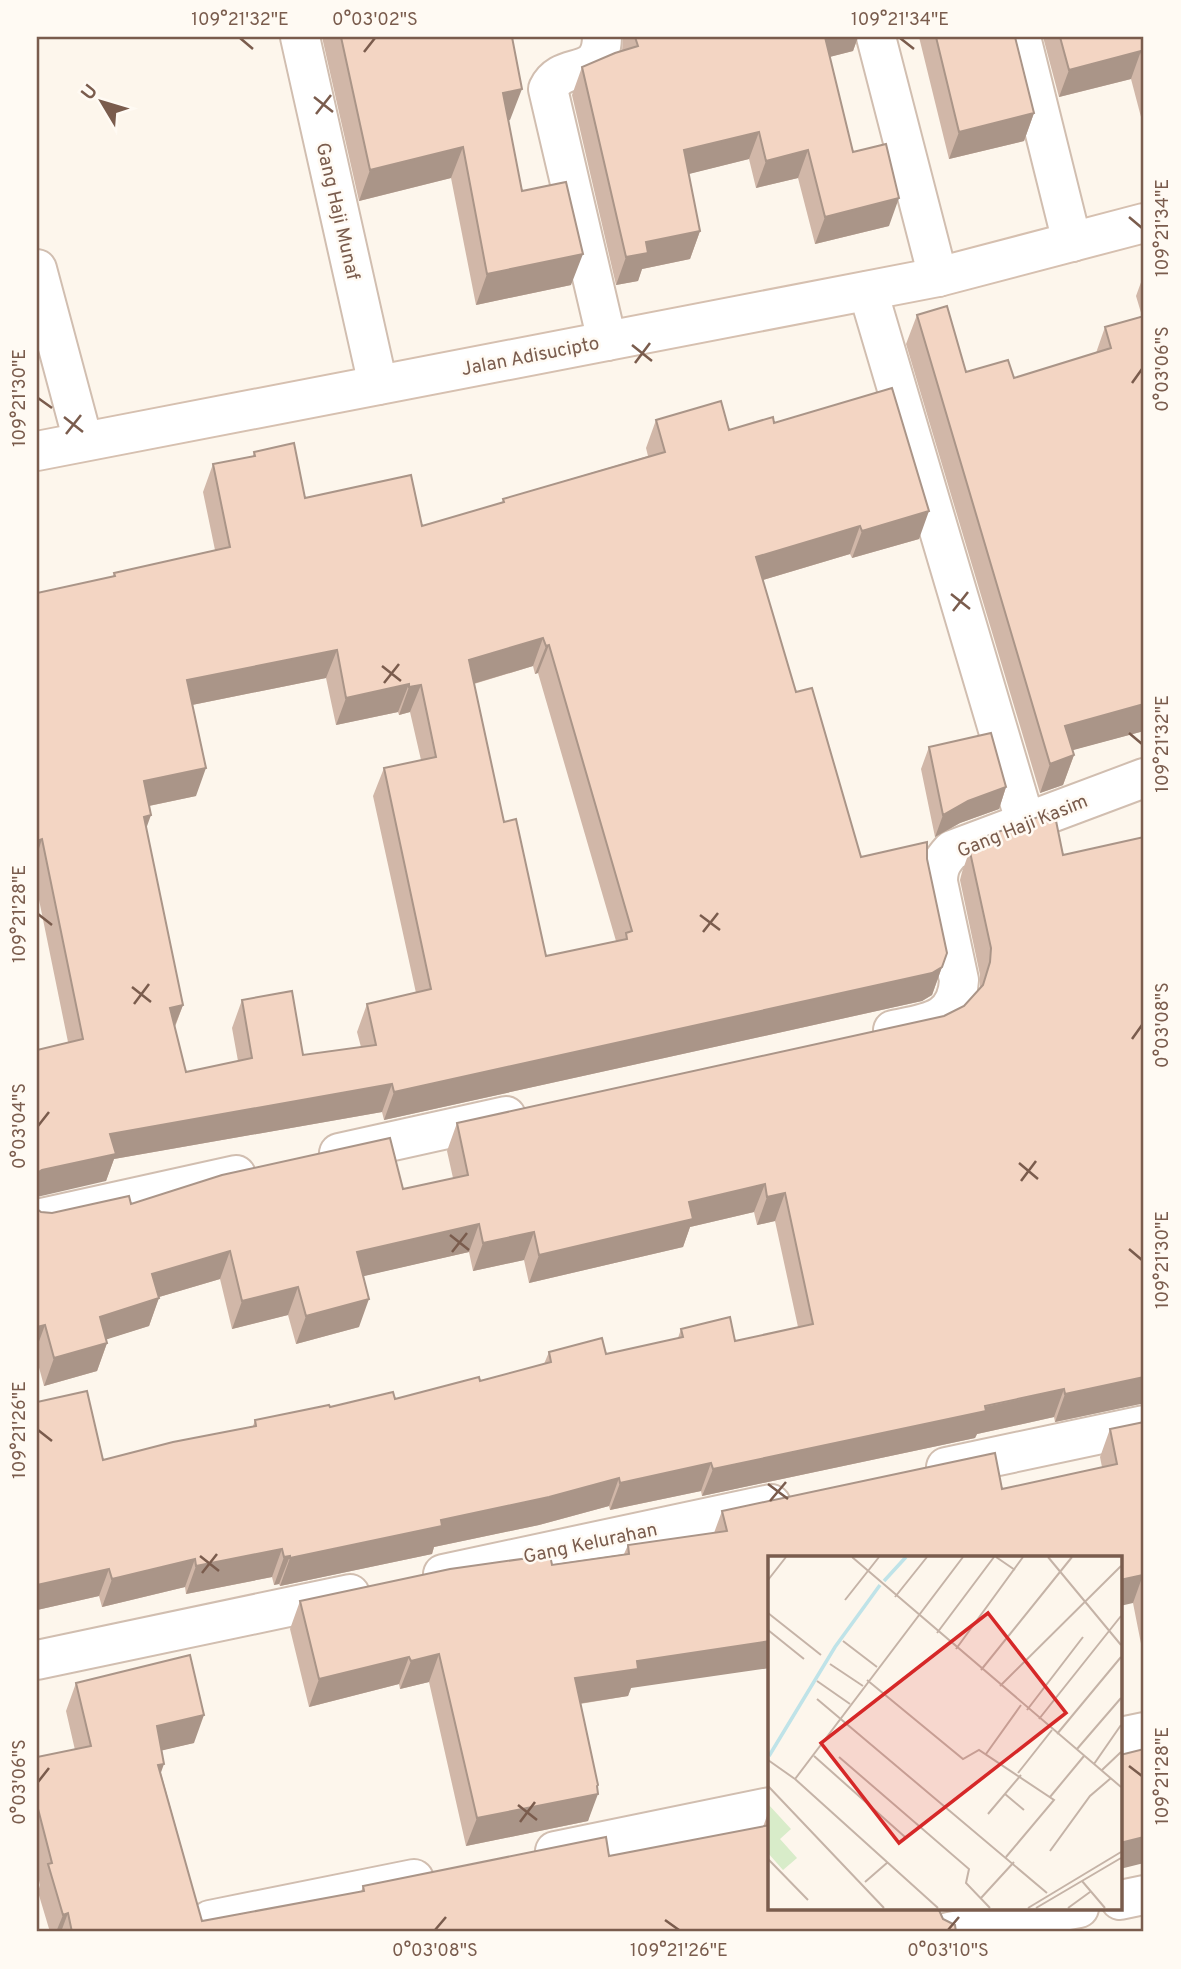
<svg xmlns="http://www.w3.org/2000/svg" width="1181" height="1969" font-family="Overpass,sans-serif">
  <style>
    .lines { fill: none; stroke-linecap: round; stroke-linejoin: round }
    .street-casing { stroke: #d1beb0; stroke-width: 42 }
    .secondary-casing { stroke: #d6c0b0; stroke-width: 42 }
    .street { stroke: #fff; stroke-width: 38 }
    .secondary { stroke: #fff; stroke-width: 38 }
    .wall { fill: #d1b7a8; fill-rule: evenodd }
    .shaded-wall { fill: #aa9588 }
    .building { fill: #f3d5c3; stroke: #aa9588; stroke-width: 2; fill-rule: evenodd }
    .ticks { fill: none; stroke: #7a5c4d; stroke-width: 2.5 }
    .labels { text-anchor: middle; stroke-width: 5; stroke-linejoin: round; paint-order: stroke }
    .street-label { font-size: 19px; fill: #7a5c4d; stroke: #fffaf3 }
    .inset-river { fill: none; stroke: #bfe3e8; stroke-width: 3.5 }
    .inset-road { fill: none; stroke: #c5b3a7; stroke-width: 2 }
    .view { fill: #d62828; fill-opacity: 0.15; stroke: #d62828; stroke-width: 3.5 }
    .inset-edge { fill: none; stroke: #7a5c4d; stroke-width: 3.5 }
    .neatline { fill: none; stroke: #7a5c4d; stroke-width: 2.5 }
    .ticks-label { font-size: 18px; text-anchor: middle; fill: #7a5c4d }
  </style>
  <rect width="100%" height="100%" fill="#fdf6ec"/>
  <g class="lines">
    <g class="street-casing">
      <path id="street" d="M300,37L378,385
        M602,37C601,82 562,59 548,89L607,341
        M876,37L938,277
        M1021,37L1072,242
        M37,269L83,441
        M868,291L1025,821
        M893,1030C926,1023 957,1022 959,980L938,882C938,867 942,861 952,850L1144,778
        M339,1153L506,1116
        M37,1219L236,1175
        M946,1467L1144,1425
        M443,1574L771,1504
        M37,1660L350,1594
        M1120,1737L1144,1732
        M555,1851L770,1807
        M1120,1900L1144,1895
        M210,1920L414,1879
        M949,1932L1079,1908"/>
    </g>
    <g class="secondary-casing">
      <path id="secondary" d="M37,451L938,277L1144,223"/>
    </g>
    <use href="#street" class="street"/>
    <use href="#secondary" class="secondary"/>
  </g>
  <path class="wall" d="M322,37H512L510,120H508L522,191L571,285L476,305L451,178L359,201Z
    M623,37H858L853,51L829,57L853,152L889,226L815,244L798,178L756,188L749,159L688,174L700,231L690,259L642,269L638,281L616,285L572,95L582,67L622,51Z
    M919,37H1015L1034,113L1024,141L949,159Z
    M1043,37H1144V116L1141,117L1131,79L1059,97Z
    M1144,274V731L1072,750L1074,755L1063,785L1040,793L906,344L917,315L966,372L1014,378L1096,353L1105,327L1142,316L1136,296Z
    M656,420L729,430L774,423L919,539L852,558L850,554L763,580L796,692L861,857L927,859L947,953L932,995L922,1001L384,1120L382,1112L114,1159L106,1181L68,1042L37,890V593L113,577L114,573L215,550L203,492L213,464L253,456L254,452L305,498L422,526L502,503L503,499L648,456L646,448ZM533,666L535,674L538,673L616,941L546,956L504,822L474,684ZM326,678L336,725L398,712L399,715L410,712L421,760L384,768L373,796L416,993L367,1004L357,1032L361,1047L303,1055L242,1000L232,1028L238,1061L186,1072L175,1027L183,1005L146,828L149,806L196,796L192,705Z
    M929,747L1006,787L999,809L960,823L935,837L921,769Z
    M972,844L1140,1404L1055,1422L1054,1417L977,1434L975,1438L702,1496L701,1491L610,1510L609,1506L539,1525L434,1547L432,1554L280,1586L279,1584L274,1585L272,1577L186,1594L185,1587L102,1607L99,1596L37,1610V1402L103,1460L253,1426L255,1420L330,1407L395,1399L480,1381L544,1364L549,1352L606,1354L678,1338L681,1329L735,1341L798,1327L775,1221L757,1225L754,1212L690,1227L683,1247L529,1283L524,1260L473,1271L469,1252L363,1276L359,1327L296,1344L288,1315L232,1329L220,1279L159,1297L149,1326L106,1339L107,1343L97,1371L44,1386L37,1360V1209L41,1212L52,1213L131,1204L403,1189L453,1178L447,1151L457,1123L944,1016L964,1006L980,988V975L960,880L962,872Z
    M1144,1422V1659L1133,1603L1120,1558H770L631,1688L628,1696L580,1704L597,1789L588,1821L466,1846L429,1682L400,1689L399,1684L309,1707L290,1629L300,1601L624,1554L628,1545L714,1533L722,1511L1002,1489L1102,1467L1100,1457L1110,1429Z
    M76,1683L194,1743L162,1750L161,1773L202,1921L361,1892L363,1886L609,1856L763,1827L768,1813L938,1909L943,1919L956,1932H50L38,1892L40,1885L37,1871V1757L75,1750L66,1711Z"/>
  <path class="shaded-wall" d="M822,37H858L853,51L814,61Z
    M1141,51L1131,79L1059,97L1069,70Z
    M522,89L510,120L492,124L503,93Z
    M1034,113L1024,141L949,159L959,132Z
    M759,132L749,159L673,178L684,150Z
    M463,147L451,178L359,201L370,170Z
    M808,150L798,178L756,188L766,161Z
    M899,198L889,226L815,244L825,217Z
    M700,231L690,259L642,269L638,281L616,285L626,257L646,242Z
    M583,254L571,285L476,305L487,274Z
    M929,511L919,539L852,558L862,531Z
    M860,526L850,554L746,585L756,557Z
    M543,638L533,666L459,688L469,660Z
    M549,645L538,673L535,674L546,646Z
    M337,650L326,678L177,708L187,680Z
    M409,684L398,712L336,725L346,698Z
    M421,685L410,712L399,715L409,687Z
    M1144,704V731L1055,755L1065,726Z
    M1074,755L1063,785L1040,793L1050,764Z
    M206,768L196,796L134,809L144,781Z
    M1006,787L999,809L960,823L935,837L943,815L968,801Z
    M151,815L141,843L144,817Z
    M42,839L37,855V841Z
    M942,967L932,995L922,1001L384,1120L394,1092Z
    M183,1005L172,1033L170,1008Z
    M392,1084L382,1112L114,1159L106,1181L37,1197V1173L110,1134Z
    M765,1184L754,1212L690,1227L683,1247L529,1283L539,1255L689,1202Z
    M785,1193L775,1221L757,1225L767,1197Z
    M479,1224L469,1252L347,1280L357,1252Z
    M534,1232L524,1260L473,1271L483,1243Z
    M230,1251L220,1279L142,1302L152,1274Z
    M298,1287L288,1315L232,1329L242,1301Z
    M159,1298L149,1326L89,1345L100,1317Z
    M369,1299L359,1327L296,1344L306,1316Z
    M45,1325L37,1347V1327Z
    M107,1343L97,1371L44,1386L54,1358Z
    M1144,1377V1404H1140L1055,1422L1065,1394Z
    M1064,1389L1054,1417L977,1434L975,1438L702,1496L713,1469Z
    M711,1463L701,1491L610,1510L620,1483Z
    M619,1478L609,1506L539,1525L434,1547L432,1554L280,1586L290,1558L441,1520Z
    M282,1549L272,1577L186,1594L196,1566Z
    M290,1556L279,1584L274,1585L284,1557Z
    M195,1559L185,1587L102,1607L112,1579Z
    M109,1569L99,1596L37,1610V1585Z
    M1143,1575L1133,1603L1120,1606V1580Z
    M770,1641V1668L631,1688L628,1696L564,1706L575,1678L637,1661Z
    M439,1654L429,1682L400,1689L411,1661Z
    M409,1657L399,1684L309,1707L319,1679Z
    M204,1715L194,1743L147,1754L157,1726Z
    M164,1764L154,1792L158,1765Z
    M598,1785L595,1794H598L588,1821L466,1846L477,1818Z
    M1144,1837V1863L1120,1869V1843Z
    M68,1913L61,1932H56L63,1915Z"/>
  <path class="building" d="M341,37H512L522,89L503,93L522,191L566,182L583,254L487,274L463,147L370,170Z
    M635,37H825L853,152L886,144L899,198L825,217L808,150L766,161L759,132L684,150L700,231L646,242L648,253L626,257L582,67L615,53L638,46Z
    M936,37H1015L1034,113L959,132Z
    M1060,37H1144V63L1141,51L1069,70Z
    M947,306L966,372L1008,360L1014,378L1111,348L1105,327L1144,316V704L1065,726L1074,755L1050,764L917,315Z
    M892,388L929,511L862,531L860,526L756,557L796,692L812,688L861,857L927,842V859L947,953L942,967L932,973L394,1092L392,1084L110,1134L116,1154L42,1170L37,1173V1050L83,1039L42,839L37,841V593L115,576L114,573L230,547L213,464L255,456L254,452L294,443L305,498L411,475L422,526L504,502L503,499L665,452L656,420L721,401L729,430L773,417L774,423ZM543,638L546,646L549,645L632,931L626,933L627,939L546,956L516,819L504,822L469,660ZM337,650L346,698L409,684V687L421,685L436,757L384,768L431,989L367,1004L376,1045L303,1055L292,991L242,1000L252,1058L186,1072L170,1008L183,1005L144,817L151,815L144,781L206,768L187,680Z
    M991,733L1006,787L968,801L943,815L929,747Z
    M1054,811L1063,855L1144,837V1377L1065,1394L1064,1389L985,1406L986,1411L713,1469L711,1463L620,1483L619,1478L549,1497L441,1520L442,1526L290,1558V1556L284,1557L282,1549L196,1566L195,1559L112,1579L109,1569L37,1585V1402L87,1391L103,1460L173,1442L256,1426L255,1420L329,1405L330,1407L393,1392L395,1399L479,1377L480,1381L551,1362L549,1352L602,1338L606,1354L683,1337L681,1329L730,1317L735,1341L813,1324L785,1193L767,1197L765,1184L689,1202L693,1219L539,1255L534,1232L483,1243L479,1224L357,1252L369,1299L306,1316L298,1287L242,1301L230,1251L152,1274L159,1298L100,1317L107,1343L54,1358L45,1325L37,1327V1209L41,1212L52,1213L129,1196L131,1204L222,1175L390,1138L403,1189L468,1175L457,1123L944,1016L964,1006L983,985L990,962L991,948L970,852L972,844L982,838Z
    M1144,1422V1583L1143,1575L1120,1580V1558H770V1641L637,1661L638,1669L575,1678L598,1785L597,1786L598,1794L477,1818L439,1654L411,1661L409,1657L319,1679L300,1601L450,1569L550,1555L552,1565L629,1554L628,1545L727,1531L722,1511L995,1453L1002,1489L1117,1464L1110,1429Z
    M190,1655L204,1715L157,1726L164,1764L158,1765L202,1921L364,1891L363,1886L606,1837L609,1856L770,1825V1908H938L943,1919L955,1925L956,1932H72L68,1913L63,1915L48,1864L52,1863L37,1805V1757L91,1746L76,1683Z
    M1144,1749V1837L1120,1843V1755Z"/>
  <path class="ticks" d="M240,38L253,49M900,38L914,49M364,52L375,38M314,97L333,112M316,114L331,95M1129,217L1142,228M632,345L652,361M635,363L650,343M1132,383L1142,369M38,398L52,408M64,417L83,432M66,434L81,415M951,594L970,609M953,611L968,592M382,666L401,681M384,683L399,664M1129,733L1142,744M38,914L52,925M700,915L720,930M703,932L718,913M132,987L151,1002M134,1004L149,984M1132,1039L1142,1025M38,1126L49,1112M1019,1163L1038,1179M1021,1181L1036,1161M450,1235L469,1250M1129,1249L1142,1260M452,1252L467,1233M38,1430L52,1441M768,1484L788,1499M770,1501L786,1482M200,1556L219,1571M202,1573L217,1554M1129,1766L1142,1776M38,1782L49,1768M518,1805L537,1820M520,1822L535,1802M665,1920L679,1930M435,1930L446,1917M948,1930L959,1917"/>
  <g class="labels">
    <g class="street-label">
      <text transform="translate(339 211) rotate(77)" y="7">Gang Haji Munaf</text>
      <text transform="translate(530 355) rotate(-11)" y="7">Jalan Adisucipto</text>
      <text transform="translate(1022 825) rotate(-22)" y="7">Gang Haji Kasim</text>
      <text transform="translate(590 1542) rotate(-12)" y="7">Gang Kelurahan</text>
    </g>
  </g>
  <g transform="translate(768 1556)">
    <rect width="354" height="354" fill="#fdf6ec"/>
    <path d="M0,248L23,273L12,283L29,302L15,314L0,297Z" fill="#d8ecc9"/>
    <path class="inset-river" d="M116,25L138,1M1,200L67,91L112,29"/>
    <path class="inset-road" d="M84,1L353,231M228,1L247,14M280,1L353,89M0,24L18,1M127,41L159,1M77,44L111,1M0,57L53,99M0,74L36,103M169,77L226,1M75,85L109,111M188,93L255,1M62,108L95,130M213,114L304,1M99,124L195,203L211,194L286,244L238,301M49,125L82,148M232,130L353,10M49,143L279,337M259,154L315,81M271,163L353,60M289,178L353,101M309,193L353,142M218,198L253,149M46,200L137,281M71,201L201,313L198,327L222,352M0,204L27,223L195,1M326,208L353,169M334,214L353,196M250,217L284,174M27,223L170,352M0,230L116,352M237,238L256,254M282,241L316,200M220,258L253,219M282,295L322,240L343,222M0,303L40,344M314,325L337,352M97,326L120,306M213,342L246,306M260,352L353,296M268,352L353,302M300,352L322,336"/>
    <path class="view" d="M220,57L298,157L131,287L53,187Z"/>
    <rect width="354" height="354" class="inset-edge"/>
  </g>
  <rect width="1181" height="1969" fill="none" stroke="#fffaf3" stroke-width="77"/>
  <g transform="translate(102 102) rotate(308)" stroke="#fffaf3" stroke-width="5" paint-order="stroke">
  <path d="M0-5L12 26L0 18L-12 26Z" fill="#7a5c4d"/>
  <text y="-10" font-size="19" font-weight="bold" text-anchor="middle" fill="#7a5c4d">U</text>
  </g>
  <rect x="38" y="38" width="1104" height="1892" class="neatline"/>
  <g class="ticks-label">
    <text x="240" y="25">109°21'32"E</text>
    <text x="375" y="25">0°03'02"S</text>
    <text x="900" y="25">109°21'34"E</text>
    <text transform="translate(1162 228) rotate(-90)" y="6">109°21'34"E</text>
    <text transform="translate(1162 369) rotate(-90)" y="6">0°03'06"S</text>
    <text transform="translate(19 398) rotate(-90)" y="6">109°21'30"E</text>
    <text transform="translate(1162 744) rotate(-90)" y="6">109°21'32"E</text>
    <text transform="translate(19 914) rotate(-90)" y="6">109°21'28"E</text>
    <text transform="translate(1162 1025) rotate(-90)" y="6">0°03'08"S</text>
    <text transform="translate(19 1126) rotate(-90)" y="6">0°03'04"S</text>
    <text transform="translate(1162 1260) rotate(-90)" y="6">109°21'30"E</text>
    <text transform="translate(19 1430) rotate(-90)" y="6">109°21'26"E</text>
    <text transform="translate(1162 1776) rotate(-90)" y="6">109°21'28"E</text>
    <text transform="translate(19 1782) rotate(-90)" y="6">0°03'06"S</text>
    <text x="435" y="1956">0°03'08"S</text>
    <text x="679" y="1956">109°21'26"E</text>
    <text x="948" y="1956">0°03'10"S</text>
  </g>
</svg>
